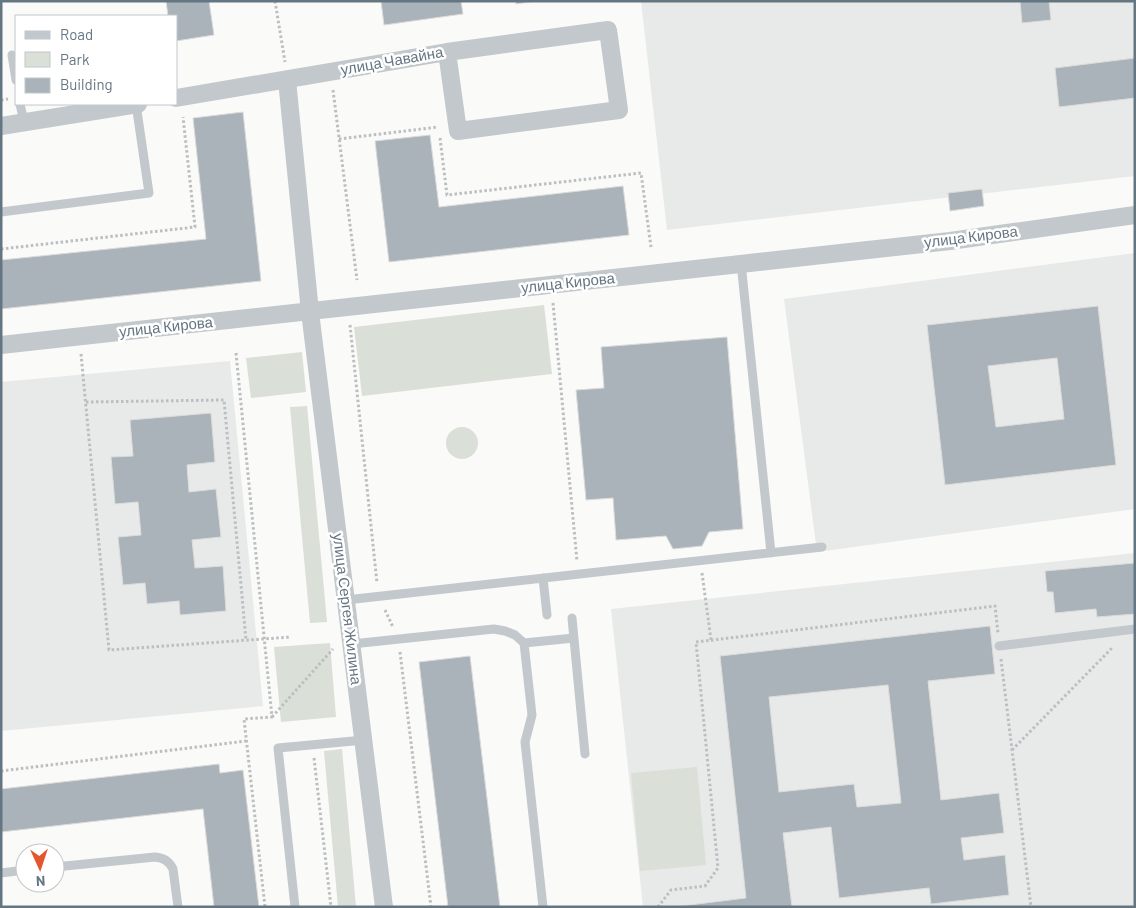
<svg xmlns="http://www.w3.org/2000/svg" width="1136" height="908" font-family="Barlow,sans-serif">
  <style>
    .built { fill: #e8e9e9 }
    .green { fill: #dadfd7 }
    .building { fill: #aab3b9; stroke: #dcdcda; fill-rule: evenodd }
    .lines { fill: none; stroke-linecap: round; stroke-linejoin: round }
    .path { stroke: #bbbfc2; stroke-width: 3; stroke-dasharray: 2.5 2.5; stroke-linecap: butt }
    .service { stroke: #c3c8cc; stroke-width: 9 }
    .minor { stroke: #c3c8cc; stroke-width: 18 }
    .labels { text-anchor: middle; stroke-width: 5; stroke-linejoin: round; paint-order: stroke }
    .street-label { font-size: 15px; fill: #657683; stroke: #fff }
  </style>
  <rect width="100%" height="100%" fill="#fafaf8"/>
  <path class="built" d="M641,1H1135V176L667,230Z
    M1135,253V509L817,552L784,299Z
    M230,361L263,706L1,731V382Z
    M1135,553V907H643L611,609Z"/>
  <path class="green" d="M544,305L552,374L362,396L354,327Z
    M302,352L306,392L251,398L246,358Z
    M307,406L327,622L310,623L290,407Z
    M446 443a16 16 0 1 1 32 0a16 16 0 1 1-32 0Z
    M330,643L336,717L281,722L274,647Z
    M342,749L356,907H338L324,751Z
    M697,767L706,865L640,871L631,773Z"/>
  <path class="building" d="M166,1H209L214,35L176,41V16H168Z
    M381,1H461L463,14L384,25Z
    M516,1H536L516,4Z
    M1020,1H1049L1051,20L1022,23Z
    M1135,58V98L1059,107L1055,68Z
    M243,112L261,281L1,309V260L206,239L193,118Z
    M430,135L439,207L623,186L629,235L389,262L375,141Z
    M982,189L984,206L950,211L948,193Z
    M1098,306L1116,465L945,485L927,325ZM1057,358L1064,419L996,427L988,366Z
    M727,337L743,529L709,532L702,546L673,549L666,536L616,540L613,498L586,500L576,390L604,388L601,347Z
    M211,413L215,462L187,465L189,492L216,489L221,537L192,540L195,568L223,566L226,611L180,615L179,601L147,604L145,583L123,585L118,537L141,535L138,502L115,504L111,457L133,456L130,420Z
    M1135,563V614L1097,617L1096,609L1055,613L1053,592H1047L1045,571Z
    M990,626L995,674L928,681L941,800L999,793L1004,833L961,838L964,860L1005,855L1009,895L931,904L929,888L839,898L831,827L783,833L792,907H673L746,898L720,656ZM888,685L901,803L857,807L854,784L779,792L769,697Z
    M470,656L500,907H448L419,662Z
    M219,764L220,773L243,770L259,907H214L203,809L1,832V789Z"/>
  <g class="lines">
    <path class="path" d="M275,1L285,62
      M333,90L357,280
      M1,100L8,99
      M440,138L447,195L641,173L651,247
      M339,139L438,127
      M1,249L195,227L183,117
      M553,303L577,561
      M350,325L377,583
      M236,353L272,717L244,719L265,907
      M81,354L109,650L291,637
      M86,402L224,400L246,640
      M702,573L711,640
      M385,610L393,627
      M400,652L431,907
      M1001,659L1031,907
      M272,717L333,649
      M1012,750L1113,647
      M314,758L331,907
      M1,771L246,741
      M658,907L671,890L705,886L718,868L696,642L995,606L998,633"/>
    <path class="service" d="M12,55L16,80
      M20,104L24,122
      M1,212L149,193L136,104
      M741,263L771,553
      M543,578L547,615
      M346,600L822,547
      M572,618L585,754
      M524,643L574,638
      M352,644L494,629L505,631L515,635L524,643L532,715L525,742L543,907
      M999,646L1135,629
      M55,867L155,857C164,858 169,861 173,869L178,907
      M1,873L25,870
      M295,907L278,748L364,740"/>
    <path class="minor" d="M287,80L310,312L384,907
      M176,98L447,52L608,30L619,110L458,131L447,52
      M1,126L138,104
      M1,345L950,241L1135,215"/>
  </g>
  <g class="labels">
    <g class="street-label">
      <text transform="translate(392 61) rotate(-10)" y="5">улица Чавайна</text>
      <text transform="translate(971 237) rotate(-7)" y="5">улица Кирова</text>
      <text transform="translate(568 283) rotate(-6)" y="5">улица Кирова</text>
      <text transform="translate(166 327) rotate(-6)" y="5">улица Кирова</text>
      <text transform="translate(347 609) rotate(83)" y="5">улица Сергея Жилина</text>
    </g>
  </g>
  <rect width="1136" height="908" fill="none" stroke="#657683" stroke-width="5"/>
  <rect x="15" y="15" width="162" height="90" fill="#ffffff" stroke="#c1c8cd"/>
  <rect x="25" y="31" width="25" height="8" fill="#c3c8cc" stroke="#c1c8cd"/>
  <text x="60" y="40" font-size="15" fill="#657683">Road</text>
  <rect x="25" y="52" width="25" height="15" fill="#dadfd7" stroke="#c1c8cd"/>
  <text x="60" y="65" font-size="15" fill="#657683">Park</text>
  <rect x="25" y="78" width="25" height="15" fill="#aab3b9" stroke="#c1c8cd"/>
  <text x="60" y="90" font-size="15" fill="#657683">Building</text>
  <g transform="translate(40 868) rotate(177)"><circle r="24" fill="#ffffff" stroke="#c1c8cd"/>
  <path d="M0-4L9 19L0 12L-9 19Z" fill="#e4572e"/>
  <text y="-8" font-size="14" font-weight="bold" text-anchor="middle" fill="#657683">N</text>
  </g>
</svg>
